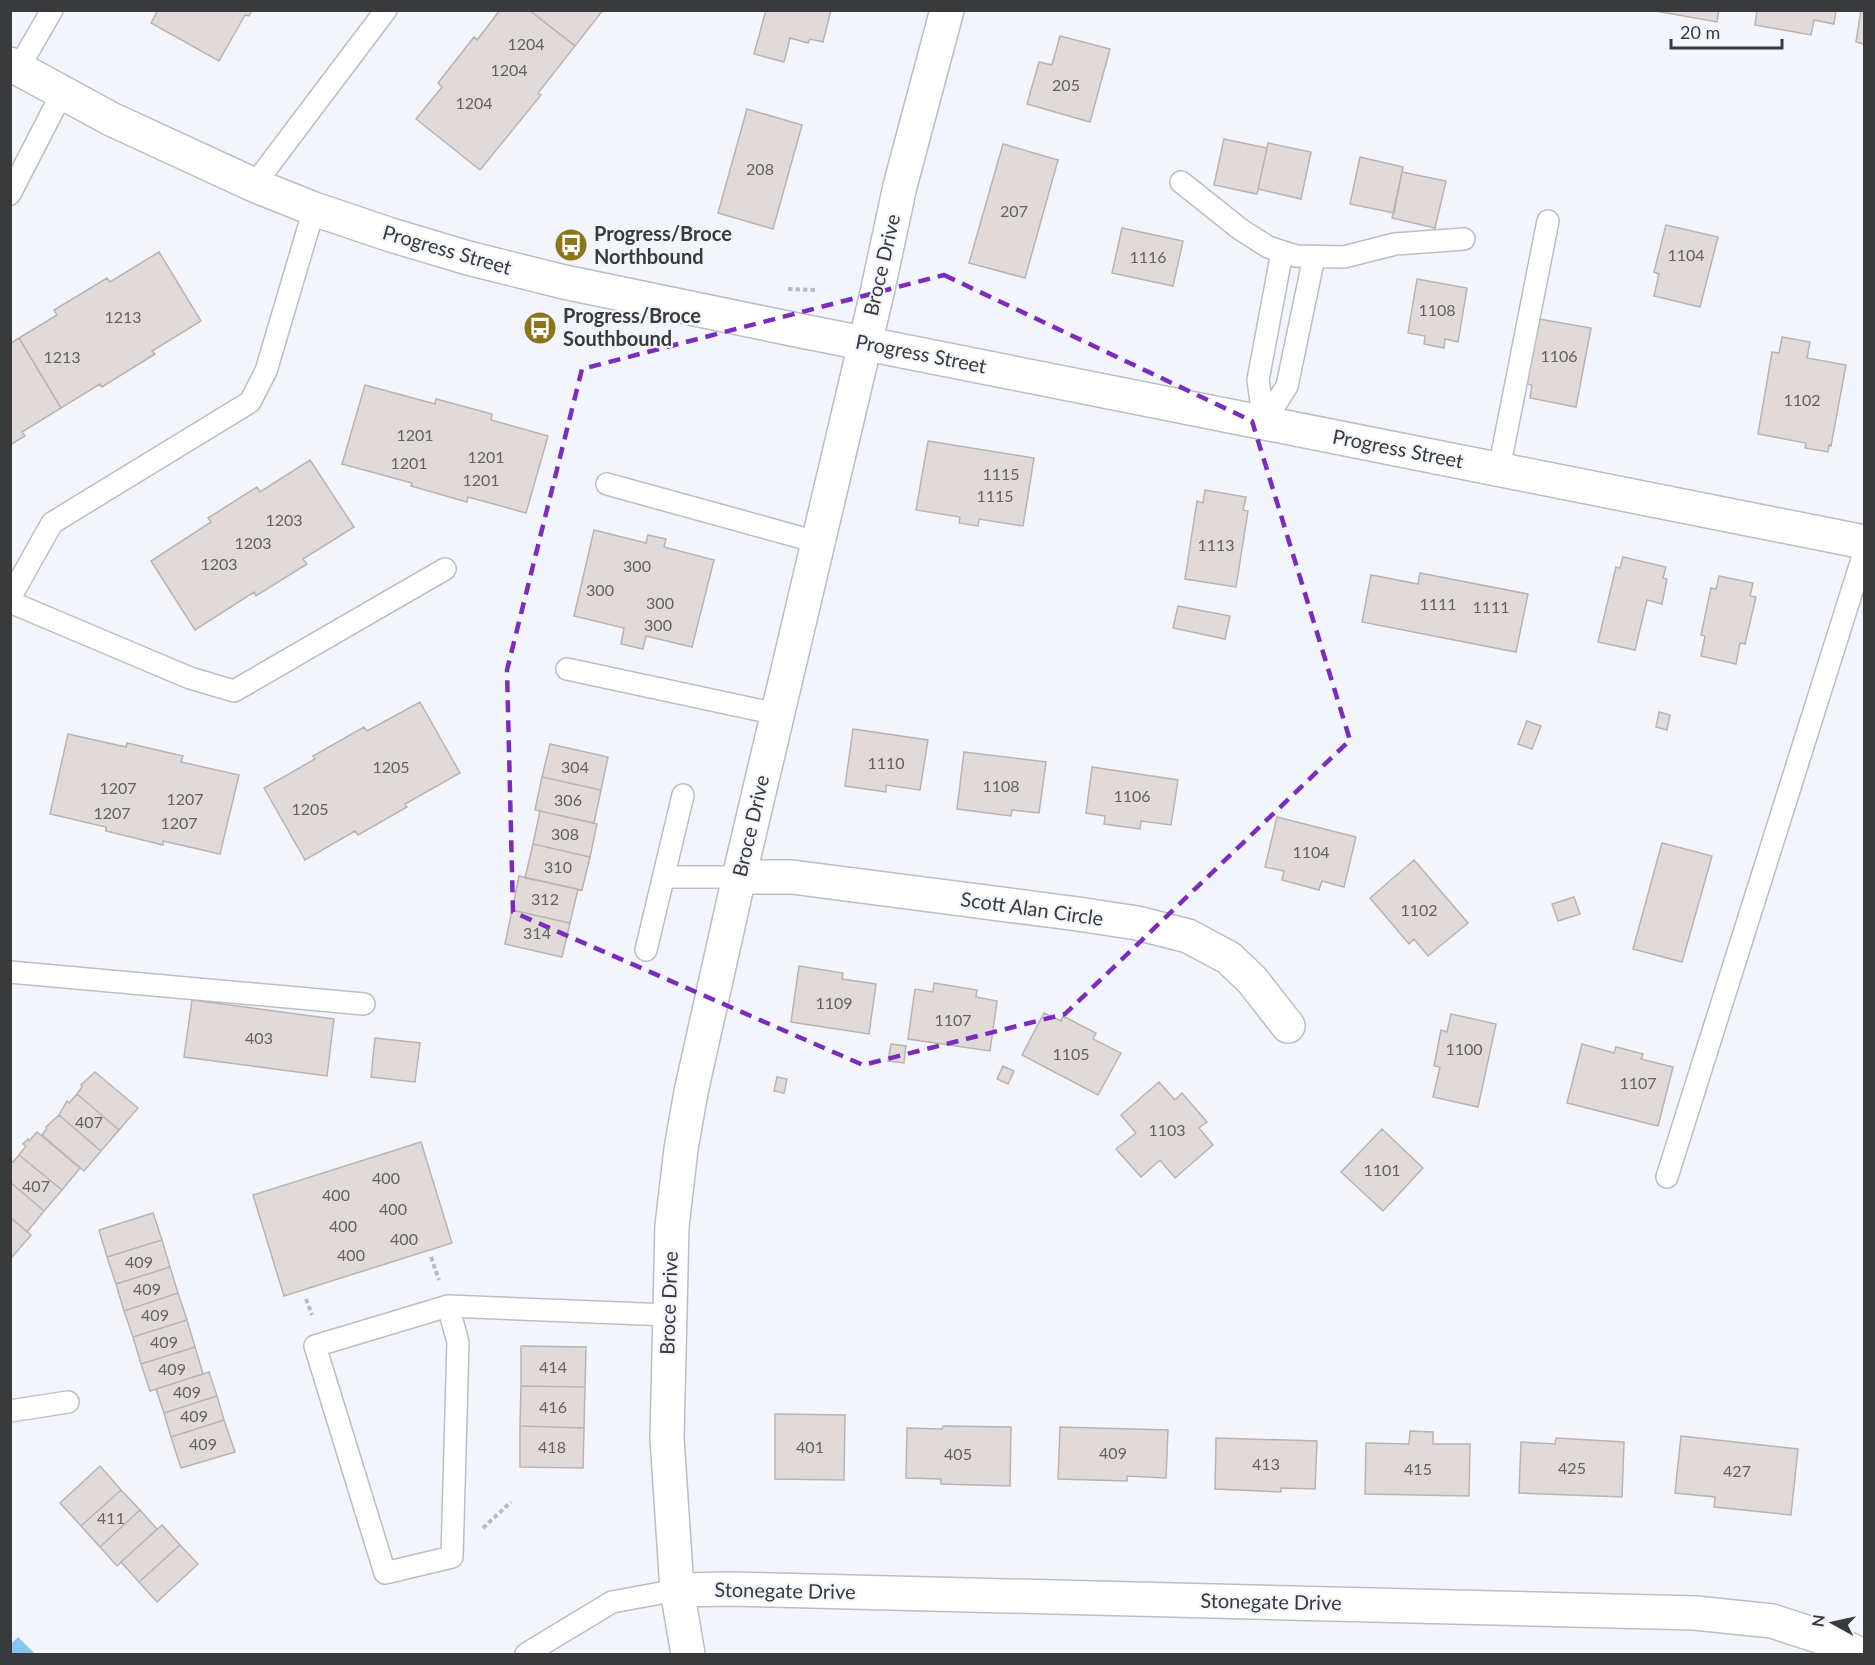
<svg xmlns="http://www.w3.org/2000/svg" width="1875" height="1665" font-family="Lato,sans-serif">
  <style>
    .water { fill: #89c5eb }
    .building { fill: #e1dad8; stroke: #bab3b2; stroke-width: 1.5 }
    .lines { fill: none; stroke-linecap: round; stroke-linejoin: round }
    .service-casing { stroke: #bbbec4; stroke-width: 24 }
    .minor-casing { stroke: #bbbec4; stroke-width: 36 }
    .tertiary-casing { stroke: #bbbec4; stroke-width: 36 }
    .path { stroke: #b9bbc0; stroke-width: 4; stroke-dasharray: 4.5 3; stroke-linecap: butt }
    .service { stroke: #fff; stroke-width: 21 }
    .minor { stroke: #fff; stroke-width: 33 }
    .tertiary { stroke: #fff; stroke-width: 33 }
    .marked { fill: none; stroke: #7b2cbf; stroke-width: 4.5; stroke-dasharray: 12 8; stroke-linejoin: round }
    .labels { text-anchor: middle; stroke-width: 4.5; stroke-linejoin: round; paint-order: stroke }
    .number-label { font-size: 16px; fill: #626263 }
    .poi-label { font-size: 20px; font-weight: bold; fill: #383a3c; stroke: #f2f5fb; text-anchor: start }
    .street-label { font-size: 20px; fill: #383a3c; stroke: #f2f5fb }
  </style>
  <rect width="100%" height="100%" fill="#f2f5fb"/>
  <path class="water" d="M18,1637L35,1654H11V1644Z"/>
  <path class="building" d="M158,10H252L249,16L245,15L219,61L151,23Z
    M500,10H529L575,46L538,93L541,95L480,170L416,119L442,87L438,83L474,37L477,40Z
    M529,10H603L575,46Z
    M766,10H831L823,42L810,39L808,43L790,38L784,62L754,54Z
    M1650,10H1719L1717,22Z
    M1757,10H1836L1834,24L1814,20L1811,35L1755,25Z
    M1861,10H1864V44L1856,42Z
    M1060,36L1110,49L1090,122L1027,104L1039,62L1052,65Z
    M747,109L802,125L773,229L718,213Z
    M1224,139L1267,148L1257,194L1214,185Z
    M1268,143L1311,152L1301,199L1258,189Z
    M1003,144L1058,160L1025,278L969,263Z
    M1360,157L1403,167L1394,213L1350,204Z
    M1402,172L1446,181L1435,228L1392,218Z
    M1666,225L1718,237L1700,307L1654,296L1659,274L1654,272Z
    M1122,228L1183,241L1173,286L1112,273Z
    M159,252L201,321L152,351L155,354L102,387L100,384L61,408L19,338L57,315L54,310L107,278L110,282Z
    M1417,279L1467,288L1458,342L1445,339L1444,348L1424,344L1425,336L1408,333Z
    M1539,319L1591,328L1576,407L1530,398L1532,385L1527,384Z
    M1782,337L1810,342L1807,358L1846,365L1831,446L1829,445L1828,452L1805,448L1806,443L1758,434L1772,352L1779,353Z
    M19,338L61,408L22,432L25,436L10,445V344Z
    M365,385L435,404L436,399L492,414L491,420L548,436L526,513L468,497L467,502L411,486L412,483L342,464Z
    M928,441L1034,458L1023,526L979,519L978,526L959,523L960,517L916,510Z
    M310,460L354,527L303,559L307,564L256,596L254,592L195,630L151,561L211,522L208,518L257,487L260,492Z
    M1205,490L1246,497L1243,510L1248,511L1236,587L1185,579L1197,501L1203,503Z
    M594,530L646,543L648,535L666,539L664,547L714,560L692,647L646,636L643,649L621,644L624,628L574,616Z
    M1623,557L1666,567L1663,578L1667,579L1662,604L1647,600L1635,650L1598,642L1616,567L1620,568Z
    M1420,573L1528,594L1516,652L1362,622L1371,575L1418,584Z
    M1719,576L1753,583L1750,596L1756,597L1745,644L1740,643L1736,664L1701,656L1705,636L1701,635L1711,588L1716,589Z
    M1178,606L1230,616L1225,639L1173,628Z
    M420,702L460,773L405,804L407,807L358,835L355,831L305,860L264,788L315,759L313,756L364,727L367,731Z
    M1659,712L1670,715L1667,730L1656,727Z
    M1527,721L1541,726L1532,749L1518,744Z
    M853,729L928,740L920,790L886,785V792L845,786Z
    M68,734L126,747L127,743L183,756L181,762L239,775L220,854L163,841V845L106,831V827L50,814Z
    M550,744L608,757L601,790L542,777Z
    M964,752L1046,762L1039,813L1012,810L1011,816L957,809Z
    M1092,767L1178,780L1171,825L1141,821L1140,829L1104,824L1105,816L1086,813Z
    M542,777L601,790L594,823L535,810Z
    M540,811L597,824L590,857L533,844Z
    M1277,817L1356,837L1344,887L1322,881L1319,890L1282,880L1284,871L1265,867Z
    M1662,843L1712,856L1682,962L1633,949Z
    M533,844L590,857L582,890L525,878Z
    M1414,860L1468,923L1428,956L1414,939L1409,944L1370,898Z
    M519,876L578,889L570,923L512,910Z
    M1574,897L1580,914L1558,921L1552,904Z
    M512,910L570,923L562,957L505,944Z
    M799,966L843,973L842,979L876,984L869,1034L791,1022Z
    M934,983L977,990L976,997L997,1001L990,1051L908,1039L915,989L933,992Z
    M192,1000L334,1019L327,1076L184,1057Z
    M1044,1013L1061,1021L1063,1016L1096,1033L1093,1039L1121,1053L1098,1095L1022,1055Z
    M1451,1014L1496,1024L1478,1107L1433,1097L1440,1067L1434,1066L1441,1030L1447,1032Z
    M375,1038L420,1043L415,1082L371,1077Z
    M891,1044L906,1046L904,1063L888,1061Z
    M1582,1044L1614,1053L1616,1047L1643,1054L1641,1059L1673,1067L1658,1126L1567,1103Z
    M1003,1066L1014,1071L1008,1084L997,1079Z
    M95,1072L138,1108L119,1130L77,1094L82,1087L81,1085Z
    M777,1077L787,1079L784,1093L774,1091Z
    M1159,1082L1175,1100L1182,1093L1207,1122L1199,1128L1213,1145L1175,1178L1160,1160L1141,1177L1116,1149L1136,1133L1121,1115Z
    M77,1094L119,1130L101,1151L59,1115L67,1101L69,1103Z
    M59,1115L101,1151L84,1171L42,1135L47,1128L46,1127Z
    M1382,1129L1423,1168L1383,1211L1341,1172Z
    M37,1132L80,1168L62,1190L19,1155L26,1146L23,1144L28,1139L29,1141Z
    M421,1142L452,1243L284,1296L253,1195Z
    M19,1155L62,1190L44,1211L10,1182V1160L13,1162Z
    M10,1182L44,1211L27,1232L10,1217Z
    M153,1213L162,1240L107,1257L99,1230Z
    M10,1217L31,1235L12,1257L10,1255Z
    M162,1240L170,1267L116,1284L107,1257Z
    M170,1267L178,1293L124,1311L116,1284Z
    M178,1293L187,1320L133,1337L124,1311Z
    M187,1320L195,1347L141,1364L133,1337Z
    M521,1346L586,1347L585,1387L521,1386Z
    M195,1347L203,1374L150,1391L141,1364Z
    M209,1372L217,1396L164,1413L156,1389Z
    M521,1386L585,1387L584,1428L520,1426Z
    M217,1396L224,1420L171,1437L164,1413Z
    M775,1414L845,1415L844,1480L775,1479Z
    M224,1420L235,1452L181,1468L171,1437Z
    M520,1426L584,1428L583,1468L520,1467Z
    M943,1426L1011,1427L1010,1486L941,1484V1479L906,1478L907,1428L942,1429Z
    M1060,1427L1168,1430L1166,1478L1127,1476V1481L1058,1479Z
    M1410,1431L1433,1432V1444H1470L1469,1496L1365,1494L1366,1443L1409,1444Z
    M1681,1436L1798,1449L1791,1515L1714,1507L1715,1497L1675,1493Z
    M1216,1438L1317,1441L1315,1489L1281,1488V1492L1215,1489Z
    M1556,1438L1624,1442L1622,1497L1519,1493L1521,1442L1555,1444Z
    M100,1466L121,1490L81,1526L60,1503Z
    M121,1490L140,1510L100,1547L81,1526Z
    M140,1510L157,1529L117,1566L100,1547Z
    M162,1525L180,1545L139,1582L121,1562Z
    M180,1545L198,1564L157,1602L139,1582Z"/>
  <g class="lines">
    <g class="service-casing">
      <path id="service" d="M18,69L52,10
        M1181,182L1240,229L1268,247L1296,256L1344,257L1395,244L1464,239
        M254,185L386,10
        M10,194L62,93
        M1264,422L1287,386L1314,257
        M1264,422L1258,380L1282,252
        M1499,469L1548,221
        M607,484L817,542
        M10,598L52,523L250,402L266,371L314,209
        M10,602L190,678L234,691L445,569
        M567,669L777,714
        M664,877H739
        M646,950L683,795
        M10,972L364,1004
        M1667,1177L1864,553
        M448,1306L458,1342L452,1557L385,1573L315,1346L448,1306L668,1315
        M10,1411L68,1402
        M526,1654L612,1602L677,1590"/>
    </g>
    <g class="minor-casing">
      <path id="minor" d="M739,877H792L1078,914L1137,923L1188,936L1229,958L1252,980L1288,1026
        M677,1590L730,1589L1695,1613L1772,1621L1827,1639L1859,1654
        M688,1654L677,1590L667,1438L672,1226L681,1149L691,1092L739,877L877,293L900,186L947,10"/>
    </g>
    <g class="tertiary-casing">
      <path id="tertiary" d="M10,64L111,119L254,185L314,209L391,235L468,258L564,282L792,329L1864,542"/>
    </g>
    <path class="path" d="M788,289L818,290
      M431,1257L439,1280
      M306,1299L312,1315
      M483,1528L511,1502"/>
    <use href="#service" class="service"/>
    <use href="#minor" class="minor"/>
    <use href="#tertiary" class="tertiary"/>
  </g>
  <path class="marked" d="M944,275L1252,421L1350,740L1065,1014L863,1065L513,912L507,670L582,369Z"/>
  <defs>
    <g id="bus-disc" transform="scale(1.725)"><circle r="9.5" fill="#8b761a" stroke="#f2f5fb"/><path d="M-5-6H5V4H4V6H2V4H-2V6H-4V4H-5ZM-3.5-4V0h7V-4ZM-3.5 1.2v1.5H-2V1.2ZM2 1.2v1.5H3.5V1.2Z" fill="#fff"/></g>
  </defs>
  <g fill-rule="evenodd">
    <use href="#bus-disc" x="571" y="245"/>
    <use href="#bus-disc" x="540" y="328"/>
  </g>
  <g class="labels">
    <g class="number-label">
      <text x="526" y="50">1204</text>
      <text x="509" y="76">1204</text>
      <text x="1066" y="91">205</text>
      <text x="474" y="109">1204</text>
      <text x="760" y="175">208</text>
      <text x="1014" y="217">207</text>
      <text x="1686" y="261">1104</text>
      <text x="1148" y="263">1116</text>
      <text x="1437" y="316">1108</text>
      <text x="123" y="323">1213</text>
      <text x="1559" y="362">1106</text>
      <text x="62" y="363">1213</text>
      <text x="1802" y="406">1102</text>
      <text x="415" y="441">1201</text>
      <text x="486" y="463">1201</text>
      <text x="409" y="469">1201</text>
      <text x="1001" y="480">1115</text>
      <text x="481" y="486">1201</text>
      <text x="995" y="502">1115</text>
      <text x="284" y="526">1203</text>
      <text x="253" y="549">1203</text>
      <text x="1216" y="551">1113</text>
      <text x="219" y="570">1203</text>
      <text x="637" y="572">300</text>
      <text x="600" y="596">300</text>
      <text x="660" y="609">300</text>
      <text x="1438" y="610">1111</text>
      <text x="1491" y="613">1111</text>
      <text x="658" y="631">300</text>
      <text x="886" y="769">1110</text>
      <text x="391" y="773">1205</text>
      <text x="575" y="773">304</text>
      <text x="1001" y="792">1108</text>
      <text x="118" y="794">1207</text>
      <text x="1132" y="802">1106</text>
      <text x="185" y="805">1207</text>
      <text x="568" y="806">306</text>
      <text x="310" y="815">1205</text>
      <text x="112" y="819">1207</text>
      <text x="179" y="829">1207</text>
      <text x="565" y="840">308</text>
      <text x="1311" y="858">1104</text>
      <text x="558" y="873">310</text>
      <text x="545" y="905">312</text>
      <text x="1419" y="916">1102</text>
      <text x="537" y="939">314</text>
      <text x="834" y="1009">1109</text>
      <text x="953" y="1026">1107</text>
      <text x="259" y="1044">403</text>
      <text x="1464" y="1055">1100</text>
      <text x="1071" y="1060">1105</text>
      <text x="1638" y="1089">1107</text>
      <text x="89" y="1128">407</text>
      <text x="1167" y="1136">1103</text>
      <text x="1382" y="1176">1101</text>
      <text x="386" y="1184">400</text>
      <text x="36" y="1192">407</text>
      <text x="336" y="1201">400</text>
      <text x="393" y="1215">400</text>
      <text x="343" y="1232">400</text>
      <text x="404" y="1245">400</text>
      <text x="351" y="1261">400</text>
      <text x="139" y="1268">409</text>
      <text x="147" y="1295">409</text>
      <text x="155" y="1321">409</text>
      <text x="164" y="1348">409</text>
      <text x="553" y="1373">414</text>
      <text x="172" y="1375">409</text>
      <text x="187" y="1398">409</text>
      <text x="553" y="1413">416</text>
      <text x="194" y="1422">409</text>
      <text x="203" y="1450">409</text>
      <text x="552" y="1453">418</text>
      <text x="810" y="1453">401</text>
      <text x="1113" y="1459">409</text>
      <text x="958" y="1460">405</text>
      <text x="1266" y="1470">413</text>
      <text x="1572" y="1474">425</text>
      <text x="1418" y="1475">415</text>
      <text x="1737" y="1477">427</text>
      <text x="111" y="1524">411</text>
    </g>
    <g class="poi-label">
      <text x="594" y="241">Progress/Broce<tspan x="594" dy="23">Northbound</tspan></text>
      <text x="563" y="323">Progress/Broce<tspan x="563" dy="23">Southbound</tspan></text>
    </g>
    <g class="street-label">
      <text transform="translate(447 250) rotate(16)" y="7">Progress Street</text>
      <text transform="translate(882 265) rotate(-77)" y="7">Broce Drive</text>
      <text transform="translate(921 354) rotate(11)" y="7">Progress Street</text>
      <text transform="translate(1398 449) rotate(11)" y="7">Progress Street</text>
      <text transform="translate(751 826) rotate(-77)" y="7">Broce Drive</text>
      <text transform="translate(1032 909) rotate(8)" y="7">Scott Alan Circle</text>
      <text transform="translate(669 1303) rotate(-88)" y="7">Broce Drive</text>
      <text transform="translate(785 1591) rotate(1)" y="7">Stonegate Drive</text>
      <text transform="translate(1271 1602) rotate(1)" y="7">Stonegate Drive</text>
    </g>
  </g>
  <rect width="1875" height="1665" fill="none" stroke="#383a3c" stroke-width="24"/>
  <g transform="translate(1833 1623) rotate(278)" stroke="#f2f5fb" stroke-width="4.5" paint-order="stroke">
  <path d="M0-4.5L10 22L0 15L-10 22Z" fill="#383a3c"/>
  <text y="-9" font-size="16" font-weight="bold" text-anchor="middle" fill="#383a3c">N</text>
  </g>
  <path d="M1671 39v9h111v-9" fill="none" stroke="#383a3c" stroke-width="3"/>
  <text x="1680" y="39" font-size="18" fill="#383a3c" stroke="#f2f5fb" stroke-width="4.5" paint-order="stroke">20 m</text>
</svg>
